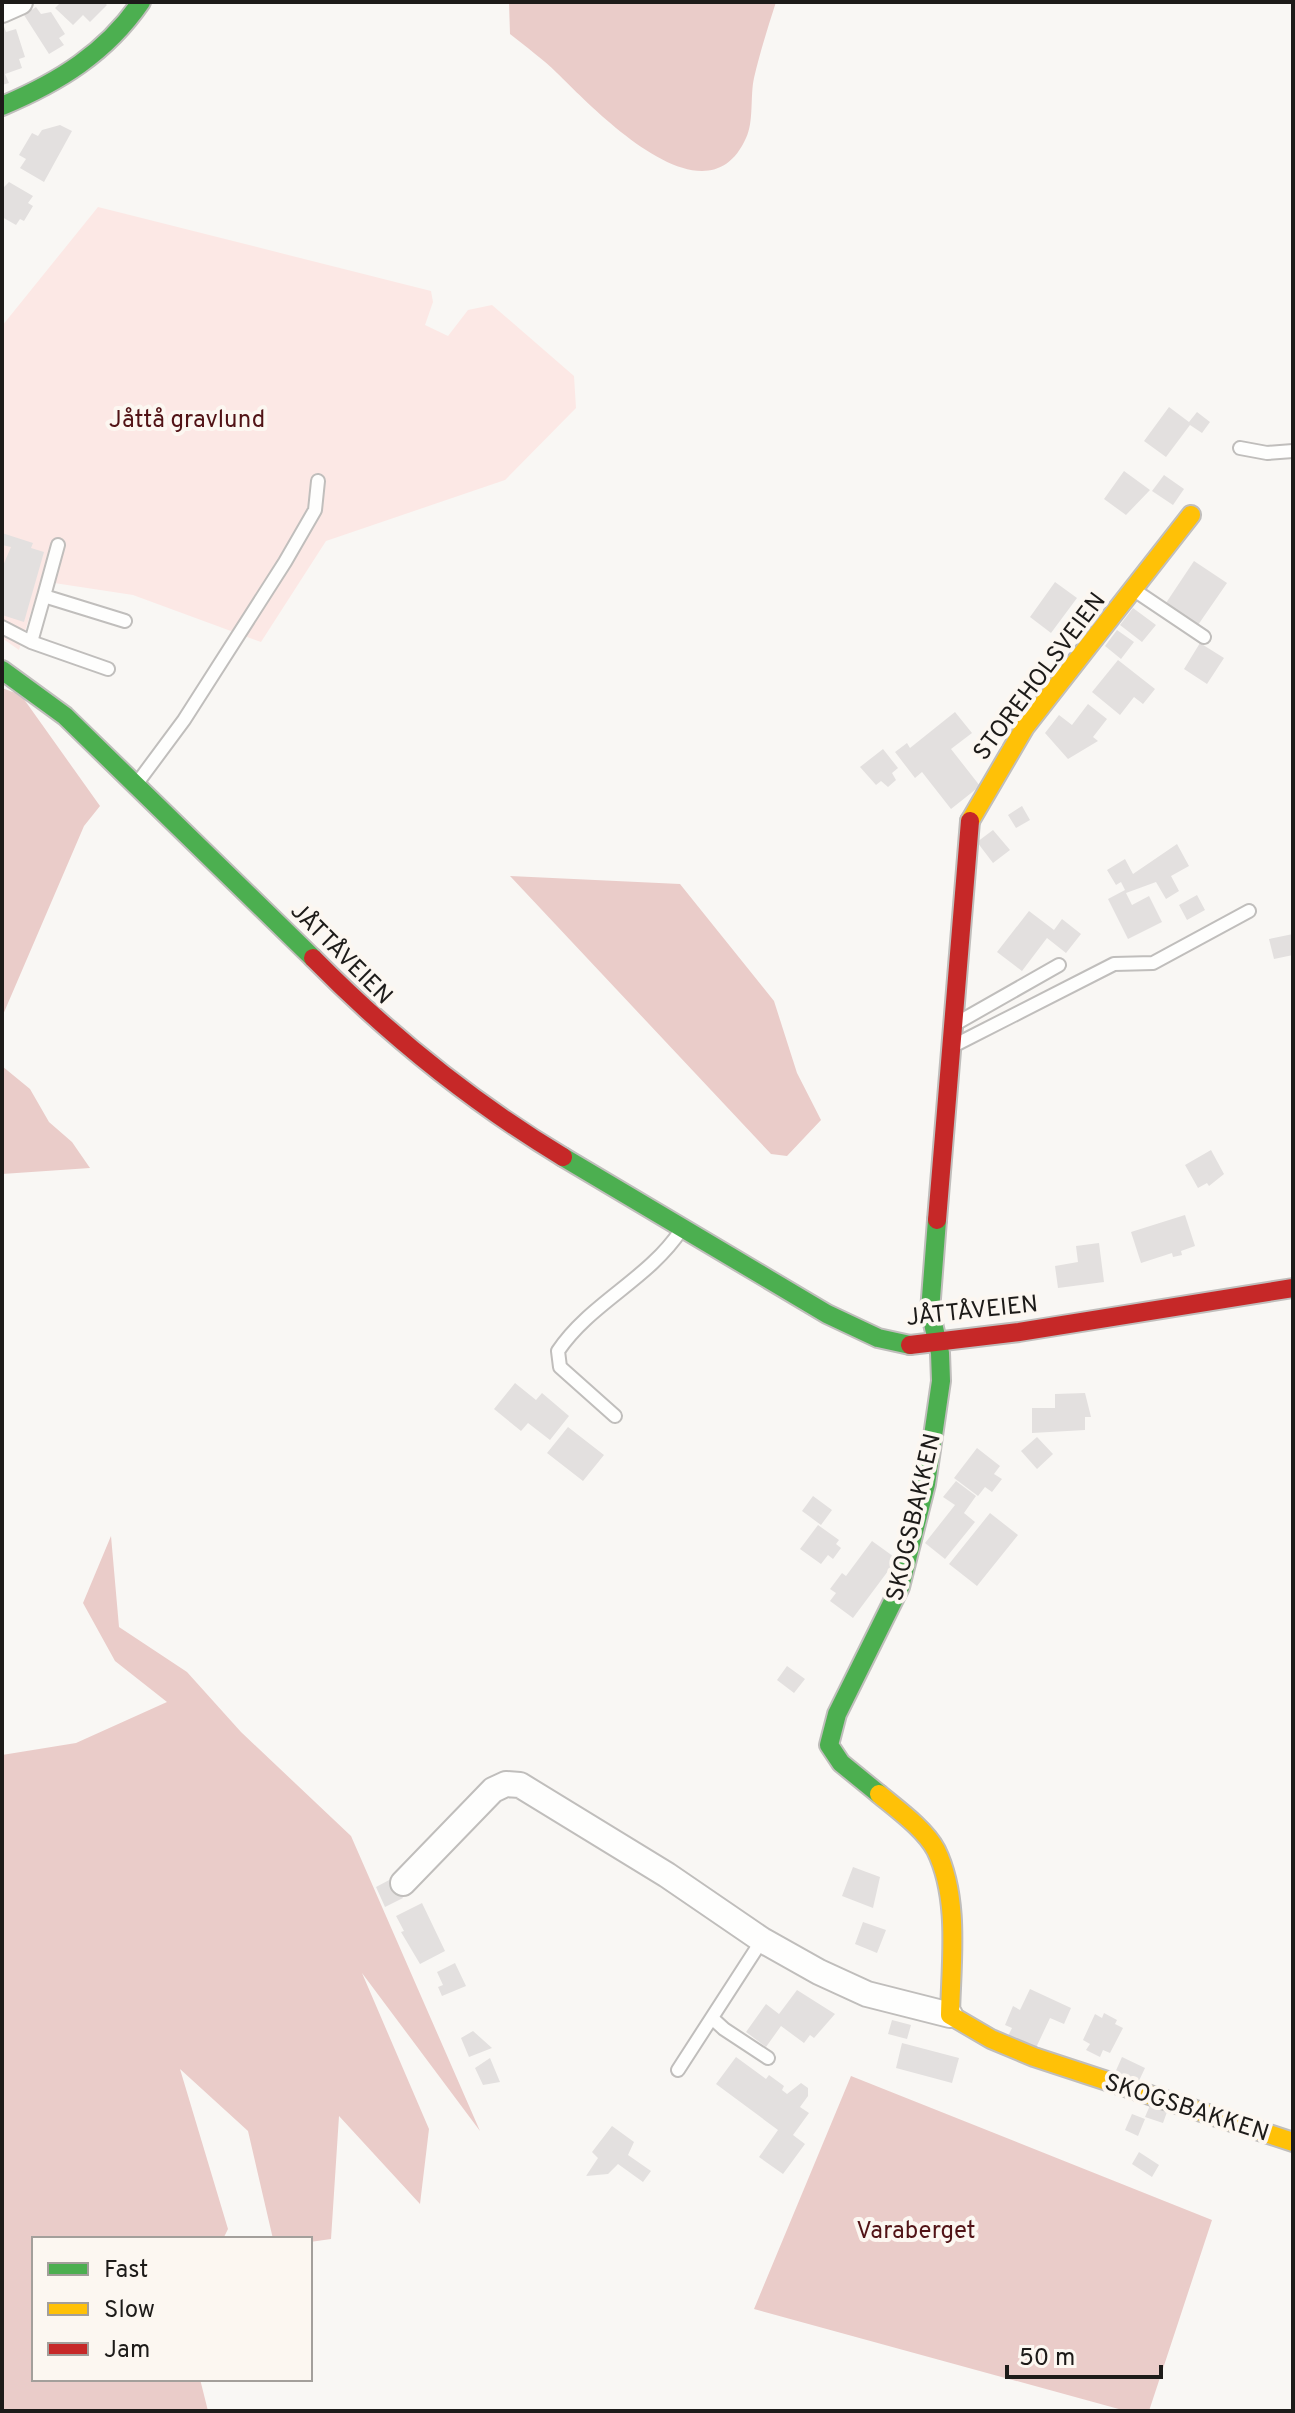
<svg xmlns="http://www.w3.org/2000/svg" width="1295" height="2413" font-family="Overpass,sans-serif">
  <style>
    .green { fill: #fce8e5 }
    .forest { fill: #eaccc9 }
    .building { fill: #e3e0df }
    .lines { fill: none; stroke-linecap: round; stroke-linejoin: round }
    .lane-casing { stroke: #c0bebc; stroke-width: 16 }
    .street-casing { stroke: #c0bebc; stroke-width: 28 }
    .fast-casing { stroke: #c0bebc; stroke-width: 22 }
    .slow-casing { stroke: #c0bebc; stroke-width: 22 }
    .jam-casing { stroke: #c0bebc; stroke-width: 22 }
    .lane { stroke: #fefefd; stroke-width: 12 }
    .street { stroke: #fefefd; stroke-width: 24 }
    .fast { stroke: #4caf50; stroke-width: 18 }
    .slow { stroke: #ffc107; stroke-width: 18 }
    .jam { stroke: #c62828; stroke-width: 18 }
    .labels { text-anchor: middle; stroke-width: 8; stroke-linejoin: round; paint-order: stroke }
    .park-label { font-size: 24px; fill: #511316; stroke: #fcf7f1 }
    .street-label { font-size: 24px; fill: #1d1b19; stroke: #fcf7f1 }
  </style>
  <rect width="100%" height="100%" fill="#f9f7f4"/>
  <path class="green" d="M98,207L431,291L433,302L425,325L448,336L468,310L492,305L574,376L576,408L505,480L326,541L261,642L133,595L41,581L19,650L2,638V326Z"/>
  <path class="forest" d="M509,2H776C768,27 760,52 754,78C750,96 754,122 746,138C706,228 594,109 557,73C543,59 526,47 510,34Z
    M2,688L21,695L100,806L84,826L2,1017Z
    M510,876L680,884L774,1001L797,1073L821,1120L787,1156L771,1154Z
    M2,1066L30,1089L49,1122L72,1142L90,1168L2,1174Z
    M111,1536L119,1627L187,1672L241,1732L351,1836L480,2131L362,1973L429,2129L420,2204L339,2116L331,2239L310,2242V2239H273L248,2131L180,2069L228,2229L223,2239H34V2379H200L208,2411H2V1755L76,1743L167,1702L115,1661L83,1603Z
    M851,2076L1212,2220L1149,2411H1126L754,2309Z"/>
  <path class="building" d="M61,2H104L107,5L90,22L83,15L73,25L55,8Z
    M36,7L41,14L51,12L65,34L59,38L64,45L49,54L24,15Z
    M2,21L6,32L16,29L25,57L19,59L22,68L5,74L9,83L2,85Z
    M60,125L72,131L44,182L20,168L26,159L19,155L32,133L38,136L42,130Z
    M9,182L33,196L28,203L33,206L24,221L20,219L16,225L2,217V189Z
    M1169,407L1189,422L1197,412L1210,422L1202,433L1190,425L1166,457L1144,441Z
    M1124,471L1150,490L1126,515L1104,499Z
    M1164,475L1184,489L1173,505L1152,491Z
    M2,533L33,543L31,548L44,552L24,622L2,615V568L11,547L2,545Z
    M1194,561L1227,583L1198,625L1166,603Z
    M1055,582L1077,598L1051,633L1030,617Z
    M1133,608L1156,625L1142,642L1120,625Z
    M1117,630L1134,642L1121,659L1105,646Z
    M1059,639L1070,647L1057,664L1046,656Z
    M1200,643L1224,658L1207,684L1184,669Z
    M1118,660L1155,689L1143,704L1134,697L1120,715L1092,692Z
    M1088,704L1107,719L1093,737L1098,741L1068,759L1045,733L1059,715L1072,725Z
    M955,712L972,733L951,749L980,786L951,809L922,772L915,778L895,752L907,743L910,748Z
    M883,749L898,768L892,773L896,780L888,787L881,781L876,785L860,767Z
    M1022,806L1030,820L1016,828L1008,815Z
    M993,830L1010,850L993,863L977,842Z
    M1177,844L1189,866L1171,876L1179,891L1166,899L1156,882L1126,893L1132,905L1149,896L1162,922L1128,939L1108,899L1125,890L1121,882L1116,885L1107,870L1125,859L1133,874Z
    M1197,895L1205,910L1187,920L1179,905Z
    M1029,911L1054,930L1062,919L1081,934L1066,953L1047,938L1022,971L997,952Z
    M1293,934V955L1274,959L1269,939Z
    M1211,1150L1224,1174L1209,1186L1207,1183L1198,1188L1185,1165Z
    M1185,1215L1195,1246L1181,1251L1182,1255L1173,1257L1172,1253L1141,1263L1131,1232Z
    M1099,1243L1104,1282L1058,1288L1055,1266L1078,1262L1076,1246Z
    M515,1383L536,1400L542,1393L569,1416L550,1440L528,1423L521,1431L494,1409Z
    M1085,1393L1091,1417H1085V1430L1032,1433V1408H1055V1394Z
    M568,1427L604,1455L583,1481L547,1453Z
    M1037,1437L1053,1454L1037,1469L1021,1451Z
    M977,1448L1000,1466L994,1474L1002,1479L992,1492L985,1487L978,1496L954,1478Z
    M956,1481L976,1496L964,1513L975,1522L945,1559L925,1543L955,1505L943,1497Z
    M813,1496L832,1510L821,1525L802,1511Z
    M990,1513L1018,1535L977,1586L949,1564Z
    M818,1525L839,1540L836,1544L841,1548L833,1559L828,1555L821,1564L800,1549Z
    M872,1541L897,1559L853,1618L830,1601L836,1593L830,1589L842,1573L846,1576Z
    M787,1666L805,1679L794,1693L777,1680Z
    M853,1867L880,1877L873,1908L842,1896Z
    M393,1878L403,1898L385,1907L376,1887Z
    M422,1903L445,1951L420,1964L401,1932L404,1931L396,1916Z
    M863,1922L886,1930L877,1953L855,1944Z
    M455,1963L466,1986L442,1996L438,1987L443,1985L437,1972Z
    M1030,1989L1071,2008L1064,2024L1050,2018L1034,2052L1006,2040L1012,2028L1005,2025L1013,2006L1020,2010Z
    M797,1990L835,2014L814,2038L810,2035L804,2043L781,2026L766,2047L746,2032L766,2004L779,2014Z
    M1104,2013L1117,2020L1115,2024L1123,2028L1110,2053L1103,2050L1100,2057L1086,2050L1090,2044L1083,2040L1095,2014L1102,2018Z
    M892,2020L911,2025L907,2039L888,2034Z
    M473,2031L492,2048L469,2057L461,2038Z
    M902,2043L959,2058L952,2083L896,2068Z
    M736,2057L766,2079L769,2075L784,2086L782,2090L787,2094L801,2083L808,2088V2096L800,2107L809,2113L793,2135L805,2144L783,2174L759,2157L778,2130L716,2084Z
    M1122,2057L1145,2068L1137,2085L1114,2075Z
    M490,2058L500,2082L483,2085L475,2068Z
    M1151,2103L1167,2112L1163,2123L1145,2117Z
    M1132,2114L1145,2119L1138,2136L1125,2130Z
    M612,2126L634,2142L628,2155L651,2171L643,2182L618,2164L608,2174L586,2176L598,2158L592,2152Z
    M1139,2152L1159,2165L1152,2177L1132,2164Z"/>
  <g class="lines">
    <g class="lane-casing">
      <path id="lane" d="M1240,448L1267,453L1293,451
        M58,545L44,596L125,621
        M1134,590L1204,637
        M2,627L31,642L108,669
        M31,642L44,596
        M138,782L184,720L285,562L315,510L318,481
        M957,1023L1059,965
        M953,1046L1114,964L1153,963L1249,911
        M615,1416L560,1367L558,1351C590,1303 649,1279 681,1230
        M712,2018L724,2029L768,2058
        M678,2070L762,1940"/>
    </g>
    <g class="street-casing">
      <path id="street" d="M2,10L20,2
        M403,1883L493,1790L506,1784L520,1785L667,1875L762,1940L819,1972L867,1994L950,2015"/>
    </g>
    <g class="fast-casing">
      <path id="fast" d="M2,106C59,82 106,53 141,2
        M2,670L65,716L313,958
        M563,1157L827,1314L878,1338L910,1345
        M879,1794L841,1763L829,1745L837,1714L900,1587L926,1484L941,1381L940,1353L930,1311L937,1220"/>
    </g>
    <g class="slow-casing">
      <path id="slow" d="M970,821L1025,727L1191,515
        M879,1794C897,1809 925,1829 936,1850C960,1899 951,1963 950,2015L991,2039L1034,2057L1293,2142"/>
    </g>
    <g class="jam-casing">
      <path id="jam" d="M313,958C389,1035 470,1101 563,1157
        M937,1220L970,821
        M910,1345L1019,1332L1293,1288"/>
    </g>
    <use href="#lane" class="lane"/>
    <use href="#street" class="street"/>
    <use href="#fast" class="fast"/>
    <use href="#slow" class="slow"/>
    <use href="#jam" class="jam"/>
  </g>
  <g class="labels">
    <g class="park-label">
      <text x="187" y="427">Jåttå gravlund</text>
      <text x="916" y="2238">Varaberget</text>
    </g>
    <g class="street-label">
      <text transform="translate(1039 676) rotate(-53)" y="8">STOREHOLSVEIEN</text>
      <text transform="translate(342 953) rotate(45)" y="8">JÅTTÅVEIEN</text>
      <text transform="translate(972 1310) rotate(-6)" y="8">JÅTTÅVEIEN</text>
      <text transform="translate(913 1517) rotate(-77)" y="8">SKOGSBAKKEN</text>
      <text transform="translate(1187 2107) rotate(18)" y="8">SKOGSBAKKEN</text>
    </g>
  </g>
  <rect width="1295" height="2413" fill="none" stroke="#1d1b19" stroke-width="8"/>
  <rect x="32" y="2237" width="280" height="144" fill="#fcf7f1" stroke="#a39f9b" stroke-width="2"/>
  <rect x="48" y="2263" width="40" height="12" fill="#4caf50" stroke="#a39f9b" stroke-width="2"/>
  <text x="104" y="2277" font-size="24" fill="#1d1b19">Fast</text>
  <rect x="48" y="2303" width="40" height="12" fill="#ffc107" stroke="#a39f9b" stroke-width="2"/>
  <text x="104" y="2317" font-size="24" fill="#1d1b19">Slow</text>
  <rect x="48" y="2343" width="40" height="12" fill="#c62828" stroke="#a39f9b" stroke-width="2"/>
  <text x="104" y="2357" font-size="24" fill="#1d1b19">Jam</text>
  <path d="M1007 2365v12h154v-12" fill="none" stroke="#1d1b19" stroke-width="4"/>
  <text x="1019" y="2365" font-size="24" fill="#1d1b19" stroke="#fcf7f1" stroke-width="6" paint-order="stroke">50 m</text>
</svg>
